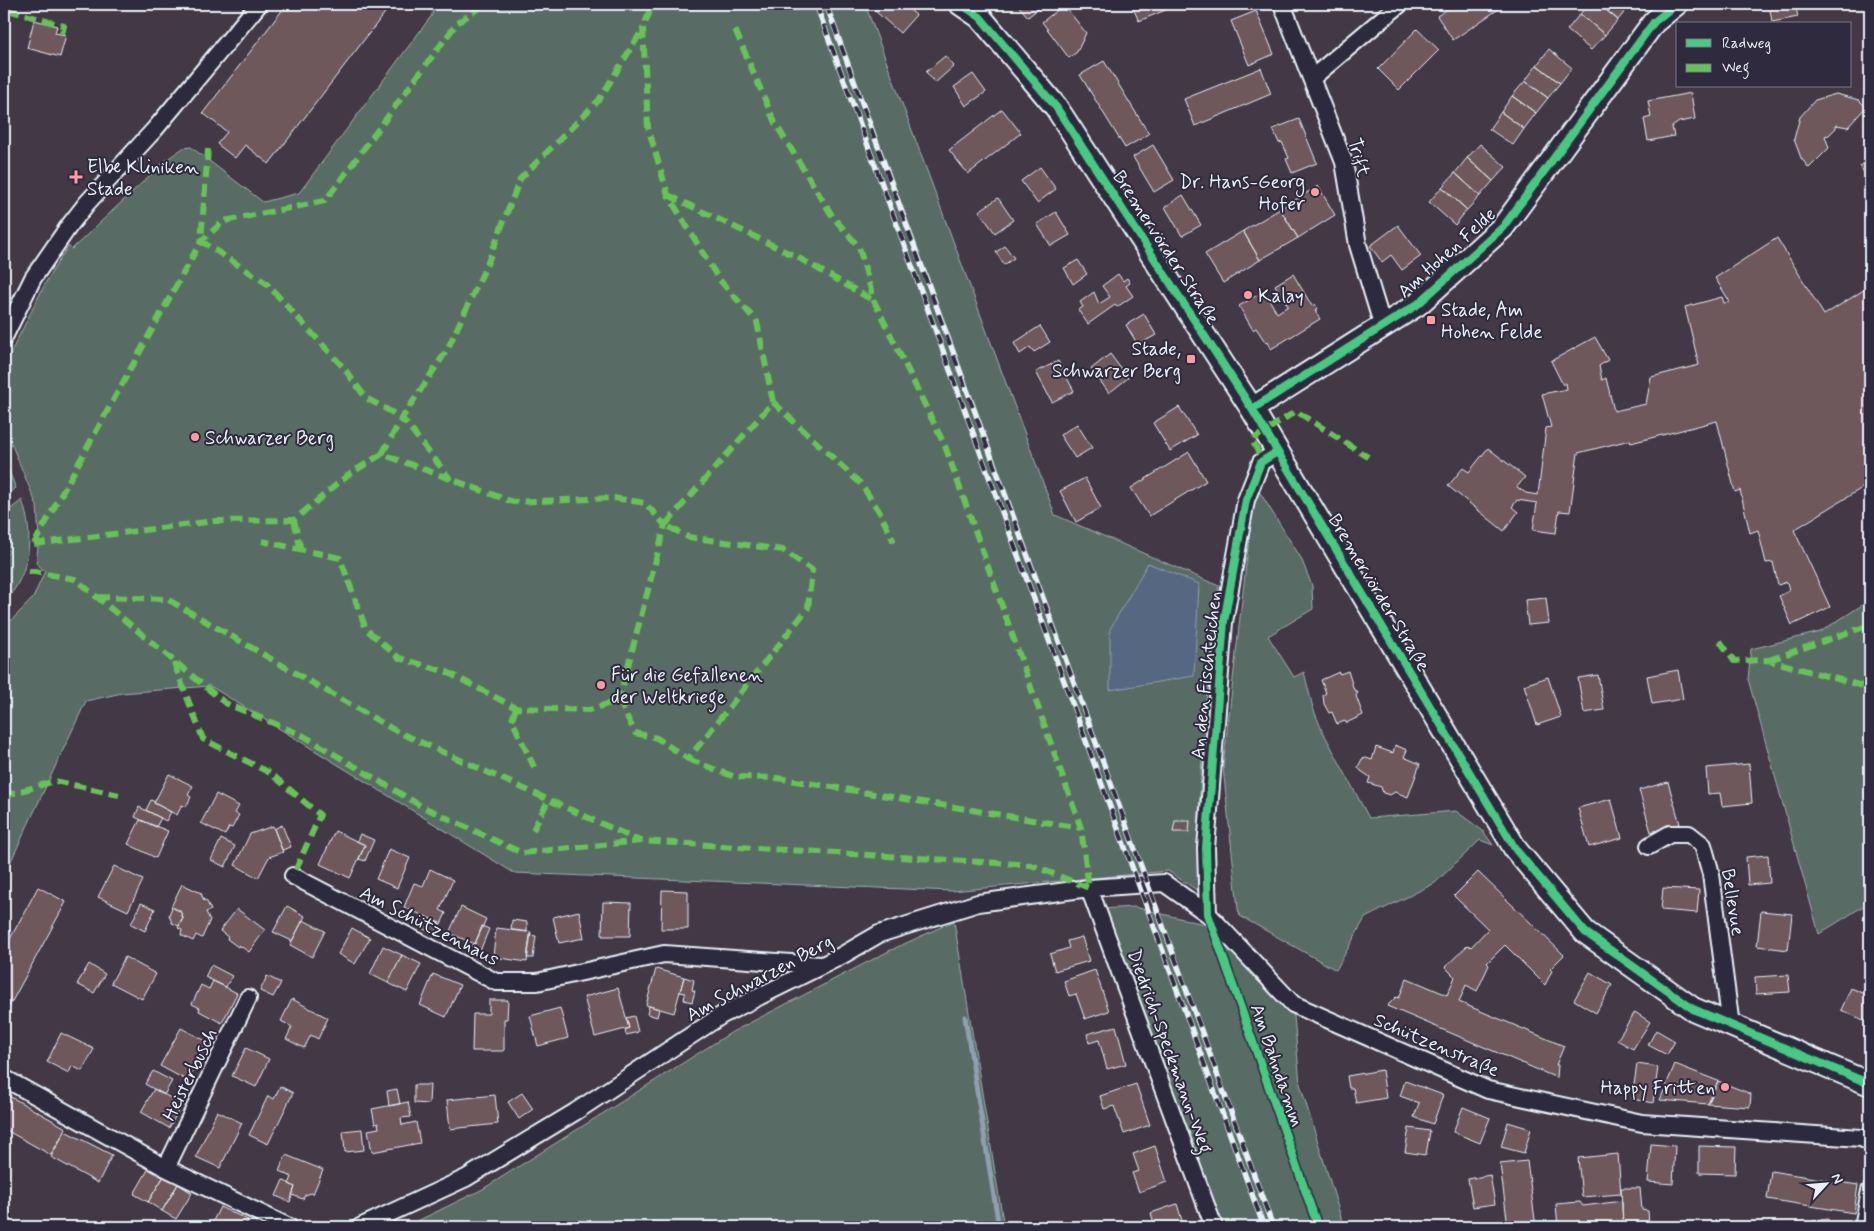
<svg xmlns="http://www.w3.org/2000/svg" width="1874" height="1231" font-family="Mynerve,sans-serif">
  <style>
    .green { fill: #586c65; stroke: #a0aeae }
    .water { fill: #566781; stroke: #909eb1 }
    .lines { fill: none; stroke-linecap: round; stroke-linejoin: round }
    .stream { stroke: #909eb1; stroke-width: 5 }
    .building { fill: #6e595c; stroke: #e8f1f8 }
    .street-casing { stroke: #e8f1f8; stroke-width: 20 }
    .secondary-casing { stroke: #e8f1f8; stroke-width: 26 }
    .street { stroke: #2f2a3d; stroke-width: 16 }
    .secondary { stroke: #2f2a3d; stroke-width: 22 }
    .rail-casing { stroke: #e8f1f8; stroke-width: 5.5 }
    .rail { stroke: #2f2a3d; stroke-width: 4; stroke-dasharray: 11; stroke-linecap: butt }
    .quiet { stroke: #66c356; stroke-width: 6; stroke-dasharray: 12 6; stroke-linecap: butt }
    .cycleway-casing { stroke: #2f2a3d; stroke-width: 11 }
    .cycleway { stroke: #46c982; stroke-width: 8 }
    .poi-dot { fill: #ff9aa2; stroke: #2f2a3d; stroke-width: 2 }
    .labels { text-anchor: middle; stroke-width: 4; stroke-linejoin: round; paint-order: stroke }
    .street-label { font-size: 19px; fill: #e8f1f8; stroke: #2f2a3d }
    .poi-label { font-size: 19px; fill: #e8f1f8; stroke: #2f2a3d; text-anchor: start }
  </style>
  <rect width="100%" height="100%" fill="#423846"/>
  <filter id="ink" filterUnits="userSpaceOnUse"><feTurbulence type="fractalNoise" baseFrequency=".02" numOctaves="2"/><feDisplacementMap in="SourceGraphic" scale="10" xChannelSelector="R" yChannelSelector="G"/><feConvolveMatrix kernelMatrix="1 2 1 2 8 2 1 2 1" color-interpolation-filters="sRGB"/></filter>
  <g filter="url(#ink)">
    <path class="green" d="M433,4H865L1055,515L1219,586C1212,625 1209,664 1206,704C1201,766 1197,828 1198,891L1168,871L952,891L514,873L210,686L122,693L86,701L4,876V628L33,598L45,571L36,563L39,539L37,506L4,426V366L47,280L68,246L72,249L166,160L183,148L191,147L263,202L299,193L432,15Z
      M4,459L16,488L4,497Z
      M1259,491L1301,558L1312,586L1313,609L1268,636L1294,677L1304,672L1313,708L1321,728L1369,818L1456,811L1483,831L1493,845L1480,840L1435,883L1365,918L1336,970L1240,916L1238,909L1223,767L1254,495Z
      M22,500C35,537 30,574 4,603V556L9,552L4,546V514Z
      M1870,600V902L1819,934L1748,679L1751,649L1820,632Z
      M1134,907L1208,925L1294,1016L1300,1084L1344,1227H1218L1101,909Z
      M954,921L1004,1227H405L483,1189L732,1032L891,950Z"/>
    <path class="water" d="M1148,563L1199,584L1194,676L1110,690V629Z"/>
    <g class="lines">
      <path class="stream" d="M965,1017L999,1227"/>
    </g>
    <path class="building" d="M287,4H379L387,10L269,164L245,145L235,158L217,144L227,132L203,113Z
      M880,4H903L916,15L900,33L874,10Z
      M1017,4H1044L1028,17Z
      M1131,4H1180L1139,21Z
      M1455,4H1506L1453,40L1437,16Z
      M1589,4H1599L1618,20L1605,35L1580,14Z
      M1599,4H1631L1618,20Z
      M1769,4H1802L1796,8L1798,17L1772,22Z
      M1064,5L1086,33L1077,52L1069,58L1042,22Z
      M1256,11L1274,54L1249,65L1231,21Z
      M1580,14L1605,35L1591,50L1567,30Z
      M34,20L57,26L55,33L66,35L60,57L27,48Z
      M1417,29L1439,50L1399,90L1378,69Z
      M1549,49L1572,68L1560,83L1537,65Z
      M945,56L954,66L935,83L926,72Z
      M1104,61L1149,134L1125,148L1080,75Z
      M1537,65L1560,83L1548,98L1525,81Z
      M1261,68L1271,94L1195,126L1184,99Z
      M973,74L986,92L966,106L954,87Z
      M1525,81L1548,98L1536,113L1512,96Z
      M1691,93L1695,119L1679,122L1672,127L1674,136L1648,141L1644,119L1651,117L1648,101Z
      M1836,94L1859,100L1866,107L1848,127L1836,125V128L1829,135L1825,136L1829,148L1809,168L1801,158L1794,139L1800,117L1815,100Z
      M1512,96L1536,113L1524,129L1501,112Z
      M1002,109L1021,133L968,174L949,150Z
      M1501,112L1524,129L1513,145L1489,129Z
      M1299,119L1317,163L1292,173L1286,159L1289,158L1282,142L1279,143L1273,129Z
      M1480,144L1506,167L1493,181L1467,158Z
      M1153,145L1174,180L1154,192L1133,157Z
      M1467,158L1493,181L1480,196L1455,173Z
      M1870,159V182L1860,166Z
      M1040,167L1056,189L1037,203L1021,181Z
      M1455,173L1480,196L1467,210L1442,187Z
      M1318,186L1335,215L1298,238L1280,209Z
      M1442,187L1467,210L1455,225L1429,202Z
      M1183,195L1201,225L1182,236L1165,207Z
      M998,198L1013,220L995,233L979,211Z
      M1280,209L1298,238L1260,260L1243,231Z
      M1056,212L1070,235L1051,246L1037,224Z
      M4,215L10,223L4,228Z
      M1398,225L1421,256L1402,270L1391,255L1382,262L1370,246Z
      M1243,231L1260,260L1223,283L1205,254Z
      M1777,238L1824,315L1870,286V483L1794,530L1830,607L1792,625L1779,596L1789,591L1787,582L1778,585L1773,562L1766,563L1758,530L1750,533L1740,490L1735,492L1717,421L1631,443L1630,440L1578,453L1570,512L1559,511L1556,533L1533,530L1537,503L1517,500L1512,507L1518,512L1504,531L1448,486L1463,468L1469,472L1488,448L1525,477L1517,487L1526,493L1538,495L1546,428L1551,427L1542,394L1567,389L1566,383L1563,385L1551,361L1595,337L1608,360L1599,366L1602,380L1606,378L1614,411L1646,404L1651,377L1699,365L1685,307L1722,297L1724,303L1730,302L1715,278Z
      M1005,246L1014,258L1004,265L996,252Z
      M1078,260L1087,274L1073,284L1064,268Z
      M1118,274L1123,281L1127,278L1130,283L1126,286L1133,296L1117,307L1115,305L1088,324L1078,310L1083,307L1080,302L1094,292L1099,304L1110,297L1102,286Z
      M1293,274L1312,306L1315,304L1318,309L1315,311L1320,319L1271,349L1268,342L1266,343L1256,328L1253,330L1239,306L1264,291L1277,313L1288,306L1275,285Z
      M1144,314L1156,335L1138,345L1126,325Z
      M1040,326L1050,342L1034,352L1030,347L1020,354L1014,343Z
      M1110,354L1128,378L1109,393L1091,369Z
      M1058,361L1074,391L1052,402L1036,372Z
      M1179,407L1197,435L1170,451L1153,423Z
      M1077,424L1092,448L1075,458L1060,435Z
      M1189,452L1206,481L1149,516L1131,488Z
      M1085,478L1101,508L1076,522L1060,491Z
      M1546,598L1549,623L1528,625L1525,600Z
      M1678,670L1683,699L1652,704L1647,676Z
      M1348,671L1354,690L1358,692L1356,696L1363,715L1346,723L1345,721L1337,724L1332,712L1329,713L1324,704L1323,695L1326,693L1321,680L1339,672L1340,674Z
      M1598,675L1604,710L1584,713L1578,678Z
      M1548,677L1561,717L1537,725L1524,685Z
      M1395,745L1407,750L1404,757L1420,764L1408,797L1395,792L1390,795L1383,793L1381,787L1368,783L1370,777L1361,771L1358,767L1362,759L1366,758L1372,760L1376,747L1393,753Z
      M1749,764L1752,803L1722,806L1720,793L1708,794L1706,768Z
      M169,774L193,786L188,795L191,797L186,807L182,805L177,815L154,803Z
      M1668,782L1680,824L1651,832L1639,790Z
      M216,794L239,806L235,813L239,815L232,828L229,827L225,835L201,823Z
      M1611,799L1622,838L1589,847L1578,808Z
      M151,800L155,802L154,803L171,812L166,821L146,810Z
      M139,807L161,818L156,827L135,817Z
      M140,820L168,831L156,858L128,844Z
      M1175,821H1190L1189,832H1173Z
      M282,825L291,847L282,850L274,829Z
      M273,826L283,852L269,857L258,878L235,865L250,834Z
      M335,831L365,845L350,878L320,864Z
      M360,834L374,840L365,861L359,859L365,845L357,841Z
      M221,839L235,846L225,867L211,860Z
      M389,849L410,858L397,888L376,879Z
      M1768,855L1770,883L1748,885L1746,857Z
      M114,866L143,880L128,911L98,897Z
      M430,869L453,880L440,910L446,913L441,924L404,907L414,883L423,886Z
      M1478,872L1564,955L1550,969L1552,971L1545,985L1505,945L1487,963L1489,965L1477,991L1466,985L1459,1002L1564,1046L1556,1065H1558L1557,1078L1387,1006L1396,997L1399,998L1407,978L1447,995L1455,977L1445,967L1468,945L1471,947L1488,929L1454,896Z
      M182,884L201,893L204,901L206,900L211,910L206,912L210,920L202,938L196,935L193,941L181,935L182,930L178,928L183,918L180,911L171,907Z
      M38,887L66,902L4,1016V950Z
      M1663,888L1699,890L1697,913L1661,910Z
      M662,890L688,891V929H661Z
      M603,902L631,903L630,936H602Z
      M141,903L155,909L145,931L131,924Z
      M287,906L305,916L292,941L273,932Z
      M172,907L180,911L183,918L179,926L172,923L169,915Z
      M461,907L486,919L475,944L449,933Z
      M237,909L265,930L249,952L239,945L238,947L227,939L228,937L220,931Z
      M579,911L584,938L559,943L553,917Z
      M1761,911L1792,914L1788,950L1757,946Z
      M1870,915V932L1863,919Z
      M424,916L440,923L435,934L419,927Z
      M303,920L325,931L312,957L290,945Z
      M512,920L527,922V932L511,930Z
      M482,926L489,929L480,951L471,947L473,943L475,944Z
      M352,928L370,938L355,964L338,954Z
      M496,928L531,932L527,962L493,957Z
      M530,935L536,936L533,958H527Z
      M1082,937L1089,961L1055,971L1050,954L1069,948L1067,941Z
      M383,946L402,955L388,983L370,974Z
      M402,955L421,964L407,992L388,983Z
      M125,957L156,974L142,999L111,983Z
      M89,964L105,974L94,993L77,984Z
      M211,965L232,976L226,987L205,977Z
      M656,969L684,977L674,1013L646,1005Z
      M1095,970L1109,1011L1085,1019L1076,994L1069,996L1064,981Z
      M1590,972L1612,985L1596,1013L1574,1000Z
      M433,974L460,985L446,1017L420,1005Z
      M1788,975L1790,992L1756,994L1755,977Z
      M267,976L281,983L273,997L260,991Z
      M684,977L694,980L692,990L695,991L692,1002L684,1000L685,993L680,992Z
      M213,981L237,993L222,1023L199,1011L200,1008L192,1004L201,985L209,989Z
      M618,988L629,1028L595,1037L584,997Z
      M1851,988L1870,996V1023L1841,1010Z
      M292,999L328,1018L318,1039L311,1035L304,1048L286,1039L292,1027L281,1021Z
      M489,1000H508L507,1019H504V1051H472L473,1014H489Z
      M649,1006L659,1009L657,1017L647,1014Z
      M560,1008L568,1038L538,1046L530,1016Z
      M1635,1012L1650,1022L1633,1049L1617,1040Z
      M634,1016L638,1032L626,1035L625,1030L629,1028L626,1018Z
      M1116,1026L1126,1064L1107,1069L1099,1040L1089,1043L1087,1034Z
      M181,1028L208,1042L188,1081L160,1066Z
      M1656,1030L1675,1041L1667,1055L1648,1045Z
      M61,1033L94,1049L82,1071L72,1066L69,1073L47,1062Z
      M246,1048L269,1059L256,1087L232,1076Z
      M1637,1064L1658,1067L1653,1103L1632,1099Z
      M1675,1064L1718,1081L1708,1104L1660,1100Z
      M1382,1070L1386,1098L1356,1103L1353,1088H1349L1347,1076Z
      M153,1071L172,1081L164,1095L145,1084Z
      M1405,1081L1443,1095L1433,1124L1414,1117L1419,1103L1400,1096Z
      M1718,1081L1751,1094L1750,1107L1708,1104Z
      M1136,1084L1150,1125L1124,1134L1114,1106L1104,1109L1100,1096Z
      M414,1085H430L429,1104L414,1103Z
      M280,1086L293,1093L268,1144L249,1135L268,1096L274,1099Z
      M154,1089L182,1104L169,1128L141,1112Z
      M397,1089L400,1104L389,1106L387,1091Z
      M4,1093L66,1128L51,1155L4,1129Z
      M522,1093L533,1109L519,1119L508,1102Z
      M495,1095L498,1124L450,1129L447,1100Z
      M408,1102L411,1117L401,1118L402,1125L416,1122L420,1143L372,1152L368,1130L379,1128L378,1123L375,1124L372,1109Z
      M1463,1107L1490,1118L1480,1143L1453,1132Z
      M217,1111L242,1123L220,1168L196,1157Z
      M1508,1122L1531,1129L1524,1153L1501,1147Z
      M1409,1128L1430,1131L1426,1155L1405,1152Z
      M362,1129L364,1150L345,1152L343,1131Z
      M65,1131L112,1155L98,1183L51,1157Z
      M1651,1144L1675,1146L1673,1184L1648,1182Z
      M1155,1146L1167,1182L1139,1192L1132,1173L1139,1171L1133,1154Z
      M1699,1146L1736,1147L1735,1174L1699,1173Z
      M1618,1154L1621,1194L1582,1197L1578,1158Z
      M286,1155L323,1170L313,1194L311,1193L305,1195L303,1199L292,1195L295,1187L289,1184L292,1177L279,1171Z
      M1527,1161L1536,1227H1508L1500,1164Z
      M149,1168L164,1176L148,1202L134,1194Z
      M1771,1171L1858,1185L1854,1213L1767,1199Z
      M1490,1175L1495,1204L1473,1207L1468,1179Z
      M164,1176L178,1184L162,1211L148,1202Z
      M283,1180L295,1187L290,1202L276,1196Z
      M178,1184L192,1193L176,1219L162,1211Z
      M4,1188L11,1227H4Z
      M1621,1188H1640L1642,1210L1648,1211L1649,1227H1623Z
      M1622,1201L1623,1227H1558L1556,1204L1580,1202L1583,1206Z
      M1177,1204L1184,1227H1155L1151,1213Z
      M220,1207L248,1220L245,1227H210Z
      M1828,1219L1829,1227H1814L1813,1221Z"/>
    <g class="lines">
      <g class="street-casing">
        <path id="street" d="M1282,4L1344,162L1358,245L1383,327
          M1312,78L1400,4
          M4,337L33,278L69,226L87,203L155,129L259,4
          M1649,846L1670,834H1689L1703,845L1711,874L1731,1026
          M293,876L496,982H537L664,954L820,965
          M1089,888L1214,1227
          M1208,914L1206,848L1224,622L1246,500L1261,462L1277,452
          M4,1078L166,1168L289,1227
          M166,1168L248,998
          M360,1227L466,1178L575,1112L722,1015L841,956L879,934L978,903L1089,888L1164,883L1208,914L1293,1004L1488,1090L1642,1123L1861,1138L1870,1142
          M1863,1227L1870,1191"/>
      </g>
      <g class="secondary-casing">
        <path id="secondary" d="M961,4L980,17L1056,107L1252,409L1516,850L1585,932L1693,1009L1870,1084
          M1252,409L1418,304L1503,227L1654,22L1676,4"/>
      </g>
      <use href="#street" class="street"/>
      <use href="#secondary" class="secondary"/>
      <g class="rail-casing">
        <path id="rail" d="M816,4L1264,1227
          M826,4C973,412 1125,819 1273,1227"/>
      </g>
      <use href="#rail" class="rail"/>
      <path class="quiet" d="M8,10L64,26L62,34
        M208,149L201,241L266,283L343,367L366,398L402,418L451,480
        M668,195L799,258L874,301
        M773,402L861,484L879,511L894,542
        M382,454L402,418L447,350L488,262L520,179L599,100L643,29
        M1259,454L1252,440L1296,411L1368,457
        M294,520L301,551
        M34,544L215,521L294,520L348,475L382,454L513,502L614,498L645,503L665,525L619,700L589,710L516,708L447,672L399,658L366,629L340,558L262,541
        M34,544L201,241L224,221L325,201L457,23L485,4
        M29,571L75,579L225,703L304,736L421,806L522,853L641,841L1031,865L1089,888L1081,828L945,446L874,301L859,247L833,217L775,123L734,27
        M97,597L167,599L396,731L640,841
        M1720,641L1734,661L1768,660L1870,688
        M1769,660L1870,625
        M174,663L203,739L270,773L320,815L293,876
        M619,700L635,733L657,738L688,759L808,608L812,570L783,550L688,537L665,525L773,402L757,322L718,278L668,195L648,127L643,28L653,4
        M516,708L512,720L534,767
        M688,759L735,777L777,778L1081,828
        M4,796L55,781L119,795
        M533,830L549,799"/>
      <g class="cycleway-casing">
        <path id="cycleway" d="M961,4L980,17L1056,107L1252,409L1516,850L1585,932L1693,1009L1870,1084
          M1252,409L1418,304L1503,227L1654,22L1676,4
          M1277,452L1261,462L1246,500L1224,622L1206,848L1208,914L1318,1227"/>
      </g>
      <use href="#cycleway" class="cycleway"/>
    </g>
  </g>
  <g class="poi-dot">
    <path d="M73.5 169.5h5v5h5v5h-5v5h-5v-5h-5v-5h5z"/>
    <circle cx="1315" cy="192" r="5"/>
    <circle cx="1248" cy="295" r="5"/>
    <rect x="1426" y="315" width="10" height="10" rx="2.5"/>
    <rect x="1186" y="354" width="10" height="10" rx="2.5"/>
    <circle cx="195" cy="437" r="5"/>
    <circle cx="601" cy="685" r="5"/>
    <circle cx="1725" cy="1087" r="5"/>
  </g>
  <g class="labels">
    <g class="street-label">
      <text transform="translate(1360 157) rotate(75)" y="7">Trift</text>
      <text transform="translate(1167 247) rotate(57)" y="7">Bremervörder Straße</text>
      <text transform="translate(1446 252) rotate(-42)" y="7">Am Hohen Felde</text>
      <text transform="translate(1380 592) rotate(59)" y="7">Bremervörder Straße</text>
      <text transform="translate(1205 675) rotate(-84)" y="7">An den Fischteichen</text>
      <text transform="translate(1734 902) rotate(81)" y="7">Bellevue</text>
      <text transform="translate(430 925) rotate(27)" y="7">Am Schützenhaus</text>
      <text transform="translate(759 977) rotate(-28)" y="7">Am Schwarzen Berg</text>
      <text transform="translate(1437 1044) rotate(23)" y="7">Schützenstraße</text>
      <text transform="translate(1171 1051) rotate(70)" y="7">Diedrich-Speckmann-Weg</text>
      <text transform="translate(1278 1065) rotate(71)" y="7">Am Bahndamm</text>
      <text transform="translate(189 1074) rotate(-64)" y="7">Heisterbusch</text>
    </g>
    <g class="poi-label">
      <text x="87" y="173">Elbe Kliniken<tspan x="87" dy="22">Stade</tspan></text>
      <text x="1305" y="188" text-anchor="end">Dr. Hans-Georg<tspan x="1305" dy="22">Hofer</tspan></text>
      <text x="1258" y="302">Kalay</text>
      <text x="1441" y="316">Stade, Am<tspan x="1441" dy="22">Hohen Felde</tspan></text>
      <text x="1181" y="355" text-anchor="end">Stade,<tspan x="1181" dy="22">Schwarzer Berg</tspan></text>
      <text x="205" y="444">Schwarzer Berg</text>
      <text x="611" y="681">Für die Gefallenen<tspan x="611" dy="22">der Weltkriege</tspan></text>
      <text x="1715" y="1094" text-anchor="end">Happy Fritten</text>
    </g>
  </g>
  <rect width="1874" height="1231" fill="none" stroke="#2f2a3d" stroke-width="20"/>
  <rect x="10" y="10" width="1854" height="1211" fill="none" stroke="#e8f1f8" stroke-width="2" filter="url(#ink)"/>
  <rect x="1676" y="22" width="175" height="65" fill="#2f2a3d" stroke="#797a88"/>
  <rect x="1686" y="39" width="25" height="8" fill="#46c982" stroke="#797a88"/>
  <text x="1722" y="48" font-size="15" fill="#e8f1f8">Radweg</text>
  <rect x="1686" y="64" width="25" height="8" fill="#66c356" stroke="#797a88"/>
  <text x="1722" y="72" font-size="15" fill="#e8f1f8">Weg</text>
  <g transform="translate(1826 1184) rotate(64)" stroke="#2f2a3d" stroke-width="4" paint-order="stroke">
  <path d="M0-4L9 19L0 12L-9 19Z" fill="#e8f1f8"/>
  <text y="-8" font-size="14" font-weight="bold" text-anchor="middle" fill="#e8f1f8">N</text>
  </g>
</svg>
